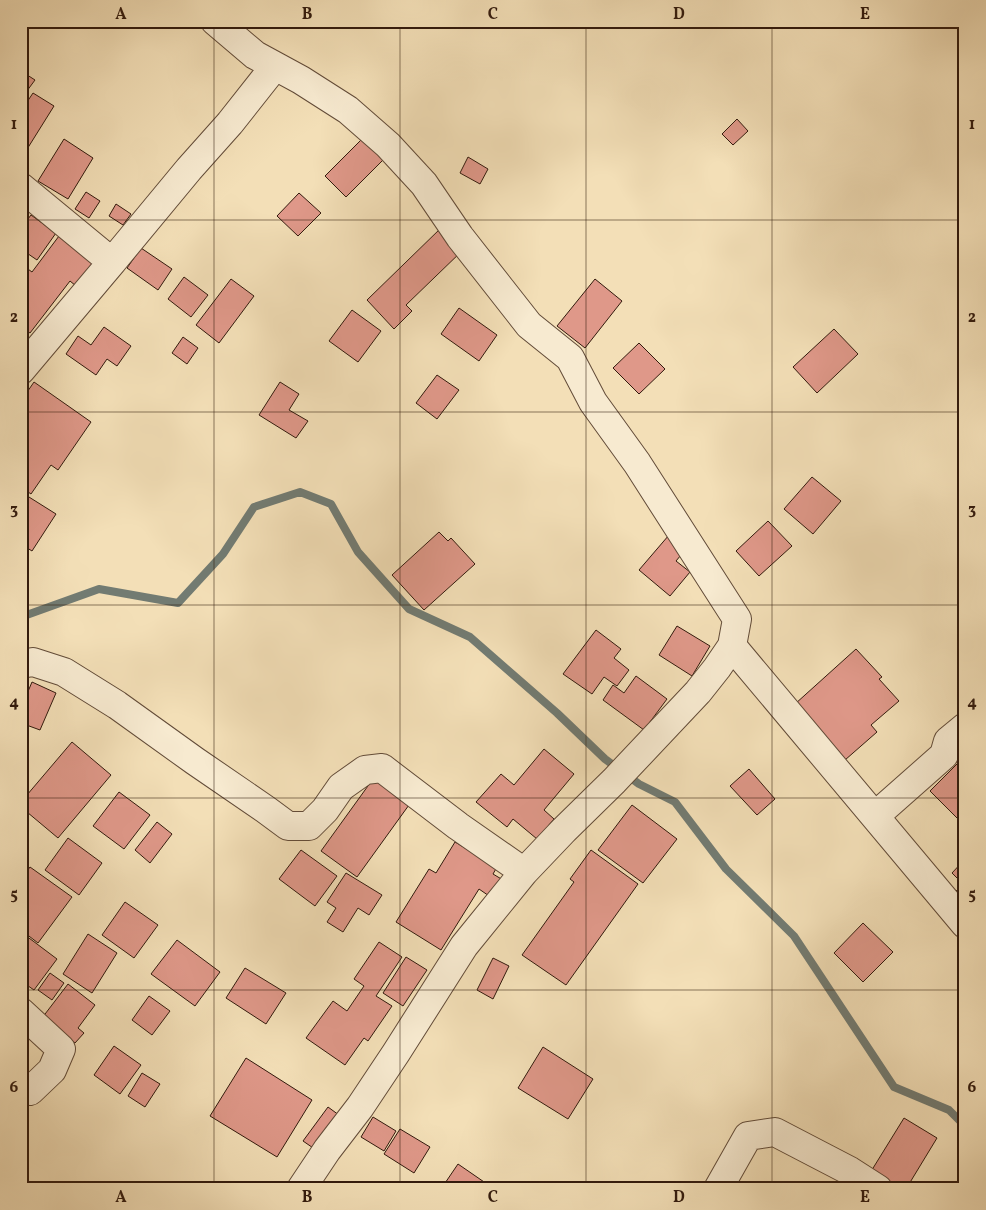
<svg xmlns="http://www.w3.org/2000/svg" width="986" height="1210" font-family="Vollkorn,serif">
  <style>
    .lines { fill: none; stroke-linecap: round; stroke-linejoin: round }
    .stream { stroke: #727b72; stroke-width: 8 }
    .building { fill: #df9889; stroke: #321a0d }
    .street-casing { stroke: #624b38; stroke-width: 30 }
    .street { stroke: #f7ead0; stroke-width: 28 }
    .grid { fill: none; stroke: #321a0d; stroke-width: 1; stroke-opacity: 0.55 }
    .neatline { fill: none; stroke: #321a0d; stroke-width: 2 }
    .grid-label { font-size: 16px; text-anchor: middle; font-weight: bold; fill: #321a0d }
  </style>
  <rect width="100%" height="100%" fill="#f3dfb7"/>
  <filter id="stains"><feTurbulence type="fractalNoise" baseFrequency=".004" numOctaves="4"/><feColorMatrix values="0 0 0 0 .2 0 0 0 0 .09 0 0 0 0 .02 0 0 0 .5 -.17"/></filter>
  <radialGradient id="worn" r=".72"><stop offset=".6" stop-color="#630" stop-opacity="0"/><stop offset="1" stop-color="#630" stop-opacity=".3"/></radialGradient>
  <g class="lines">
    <path class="stream" d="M21,617L99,589L178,603L223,554L254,507L300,492L331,504L358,552L409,609L470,637L557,713L605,759L639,784L675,802L726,869L794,936L894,1087L949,1110L965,1126"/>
  </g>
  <path class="building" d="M21,71L35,80L21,99Z
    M33,93L54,106L24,154L21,152V111Z
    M737,119L748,131L733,145L722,134Z
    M64,139L93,158L68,199L38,181Z
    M362,139L383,160L346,197L325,176Z
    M468,157L488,169L480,184L460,173Z
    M86,192L100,201L89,218L75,209Z
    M299,193L321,213L298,236L277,216Z
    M116,204L131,214L123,225L109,216Z
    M31,215L56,233L37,260L21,249V228Z
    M442,227L464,249L406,305L412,311L394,329L367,300Z
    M59,236L108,256L82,291L70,281L30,333L21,327V264L32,272Z
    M141,248L172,269L158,290L127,268Z
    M184,277L208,295L191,317L168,299Z
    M231,279L254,296L219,343L196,325Z
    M595,279L622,301L585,348L557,326Z
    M459,308L497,335L479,361L441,334Z
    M352,310L381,331L358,362L329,341Z
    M104,327L131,346L117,366L107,359L96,375L66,354L78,336L91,345Z
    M834,329L858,354L817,393L793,367Z
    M183,337L198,348L187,364L172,353Z
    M639,343L665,369L639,394L613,368Z
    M437,375L459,390L437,419L416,403Z
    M34,382L91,422L58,470L51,465L31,494L21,487V401Z
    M280,382L299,394L289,410L308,421L296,438L259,415Z
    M812,477L841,501L813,534L784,509Z
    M21,492L56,514L32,551L21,544Z
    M768,521L792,546L759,576L736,551Z
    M439,532L448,541L451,538L475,564L424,610L392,575Z
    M669,535L686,549L676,561L690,572L670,596L639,570Z
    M677,626L710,646L692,676L659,655Z
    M596,630L621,649L614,658L629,670L617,686L604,677L592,694L563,674Z
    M856,649L882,677L879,679L899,701L871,725L877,732L845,760L795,704Z
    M636,676L667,699L644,730L603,700L613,685L624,693Z
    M32,682L56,693L40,730L21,723V708Z
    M72,742L111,775L58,838L21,807V802Z
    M544,749L574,774L544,810L554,819L537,839L513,819L507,827L476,802L501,774L514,785Z
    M960,761L965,766V826L930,791Z
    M749,769L775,799L757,815L730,786Z
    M378,772L414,798L357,877L321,851Z
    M119,792L150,815L124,849L93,826Z
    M632,805L677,839L643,883L598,850Z
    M157,822L172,834L150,863L135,850Z
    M68,838L102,863L79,895L45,870Z
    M455,842L497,867L493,874L503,880L492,898L479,889L441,950L396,922L429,869L436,873Z
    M301,850L337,876L315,906L279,879Z
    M591,850L638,884L566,985L522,955L574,882L570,879Z
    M965,859V909L951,896L963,884L952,873Z
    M30,867L72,897L38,943L25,933L21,938V879Z
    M346,873L382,895L369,915L358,908L343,932L327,922L336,908L327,902Z
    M125,902L158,925L134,958L102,935Z
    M863,923L893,952L863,982L834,953Z
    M88,934L117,953L92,993L63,974Z
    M29,938L57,959L34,990L21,981V948Z
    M177,940L220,972L195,1006L151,974Z
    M379,942L402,957L376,996L392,1006L368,1041L364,1038L345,1065L306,1038L333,1001L347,1011L364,986L354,979Z
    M406,957L427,970L403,1006L383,993Z
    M493,958L509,966L493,999L477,990Z
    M245,968L286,993L266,1024L226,998Z
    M50,973L64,983L52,1000L38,990Z
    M68,984L95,1005L78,1028L84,1033L75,1043L42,1018Z
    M149,996L170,1011L152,1035L132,1020Z
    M114,1046L141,1065L120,1094L94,1075Z
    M543,1047L593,1079L568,1119L518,1088Z
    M246,1058L312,1100L277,1157L210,1116Z
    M142,1073L160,1084L145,1107L128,1096Z
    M328,1107L343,1118L319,1152L303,1141Z
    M373,1117L396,1131L384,1151L361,1137Z
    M904,1118L937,1138L906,1189H894L870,1173Z
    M400,1129L430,1147L414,1173L384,1154Z
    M458,1164L487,1184L483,1189H441Z"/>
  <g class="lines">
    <g class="street-casing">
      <path id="street" d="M215,21L255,55L301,80L348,110L388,145L424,184L460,237L529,325L570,358L593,402L637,463L737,619L732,646L717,668L698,692L614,781L564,830L524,872L464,946L396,1053L360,1107L327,1150L301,1189
        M21,187L112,262L189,169L230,123L275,66
        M21,370L112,262
        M732,646L965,924
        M21,664L33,662L64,672L117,705L195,761L265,809L288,826H309L325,810L341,787L365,770L382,768L458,826L524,872
        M875,816L944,755L948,741L965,727
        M21,1012L61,1049L52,1070L30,1091L21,1086
        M718,1189L748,1136L775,1132L850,1171L878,1189"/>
    </g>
    <use href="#street" class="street"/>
  </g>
  <path class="grid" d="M214,21V1189M400,21V1189M586,21V1189M772,21V1189M21,220H965M21,412H965M21,605H965M21,798H965M21,990H965"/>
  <rect width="986" height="1210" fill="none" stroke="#f3dfb7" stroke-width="55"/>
  <rect x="28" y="28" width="930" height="1154" class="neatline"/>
  <g class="grid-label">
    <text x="121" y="19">A</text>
    <text x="307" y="19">B</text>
    <text x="493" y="19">C</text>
    <text x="679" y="19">D</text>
    <text x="865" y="19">E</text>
    <text x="14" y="129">1</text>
    <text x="972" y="129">1</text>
    <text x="14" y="322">2</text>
    <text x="972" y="322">2</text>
    <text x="14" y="514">3</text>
    <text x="972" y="514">3</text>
    <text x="14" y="707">4</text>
    <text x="972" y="707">4</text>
    <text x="14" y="899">5</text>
    <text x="972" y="899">5</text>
    <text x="14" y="1092">6</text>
    <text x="972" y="1092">6</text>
    <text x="121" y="1202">A</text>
    <text x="307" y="1202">B</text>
    <text x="493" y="1202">C</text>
    <text x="679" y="1202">D</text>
    <text x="865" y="1202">E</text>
  </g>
  <rect width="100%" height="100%" filter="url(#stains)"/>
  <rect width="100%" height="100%" fill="url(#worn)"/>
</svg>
